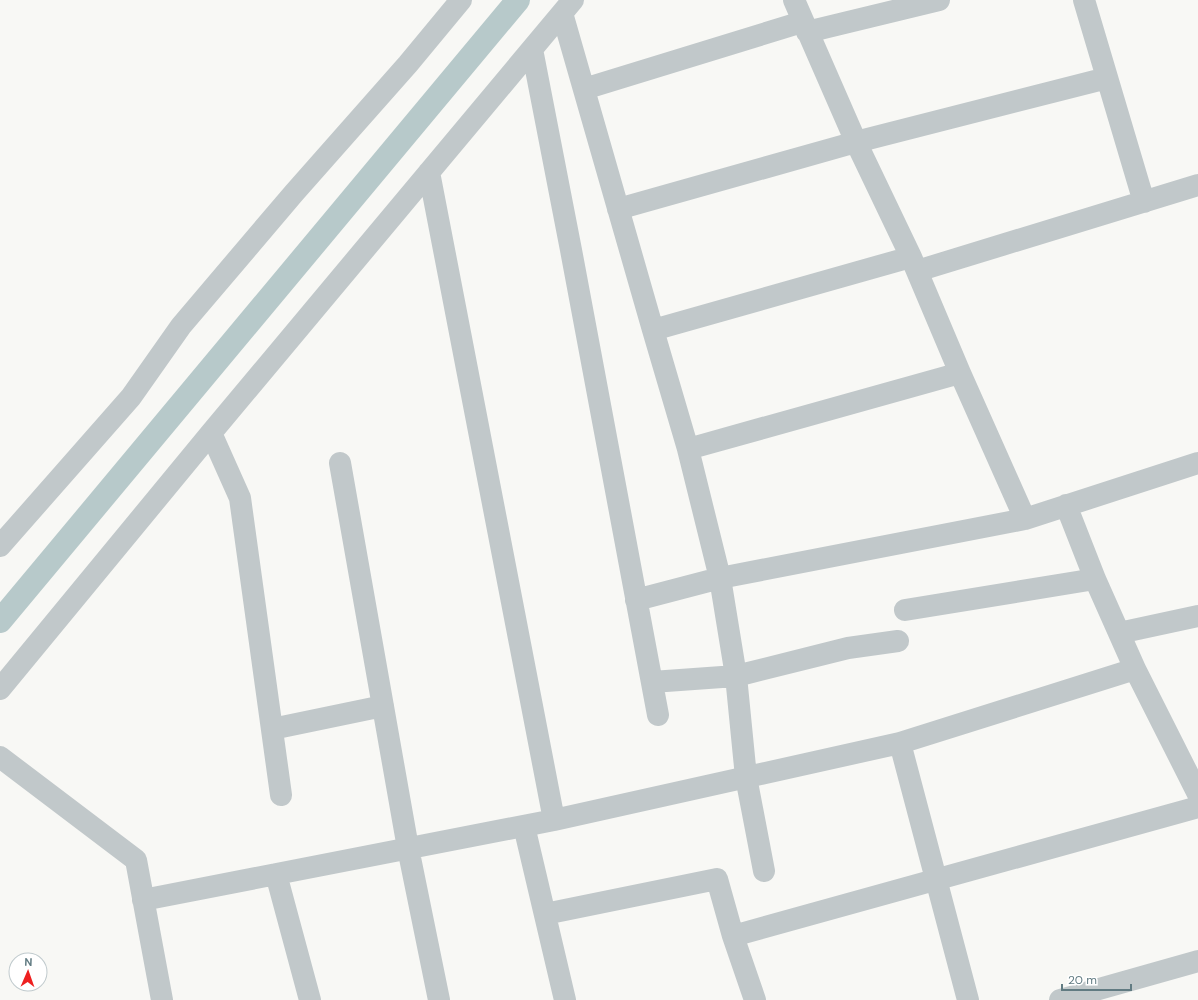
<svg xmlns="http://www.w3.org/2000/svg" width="1198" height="1000" font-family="'DM Sans',sans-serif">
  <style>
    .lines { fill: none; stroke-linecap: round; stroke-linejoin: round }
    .canal { stroke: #b7c9ca; stroke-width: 24 }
    .minor { stroke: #c1c8ca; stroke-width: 22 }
  </style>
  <rect width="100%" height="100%" fill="#f8f8f5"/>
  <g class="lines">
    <path class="canal" d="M0,621L518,0"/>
    <path class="minor" d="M794,0L856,142L911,257L960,373L1025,519
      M1084,0L1144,202
      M562,13L653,330L688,449L720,578L736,676L746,777L764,871
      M807,32L939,0
      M532,49L571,250L658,715
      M584,89L802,22
      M429,172L554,820
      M618,209L856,142L1107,78
      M917,271L1198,185
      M653,330L911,257
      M211,433L240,498L281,795
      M688,449L960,373
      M340,463L408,848L439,1000
      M1066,505L1095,579L1135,669L1198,794
      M0,546L131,397L181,326L294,193L408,64L461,0
      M636,600L720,578L1025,519L1198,463
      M905,610L1095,579
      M1119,633L1198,616
      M652,682L736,676L848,648L898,641
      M0,689L211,433L573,0
      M272,729L383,706
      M900,743L968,1000
      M0,757L136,860L162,1000
      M524,826L565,1000
      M276,874L310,1000
      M143,900L554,820L900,743L1135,669
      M545,914L717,879L733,936L755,1000
      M733,936L1198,807
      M1060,1000L1198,961"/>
  </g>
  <g transform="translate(28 972) rotate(2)"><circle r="19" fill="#ffffff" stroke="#c0cacd"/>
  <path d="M0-3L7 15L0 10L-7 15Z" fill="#ee2020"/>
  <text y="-6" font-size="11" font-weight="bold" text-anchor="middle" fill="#617b82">N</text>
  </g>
  <path d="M1062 984v6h69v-6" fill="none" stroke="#617b82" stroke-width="2"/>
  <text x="1068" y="984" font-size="12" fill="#617b82" stroke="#ffffff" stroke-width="3" paint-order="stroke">20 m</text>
</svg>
